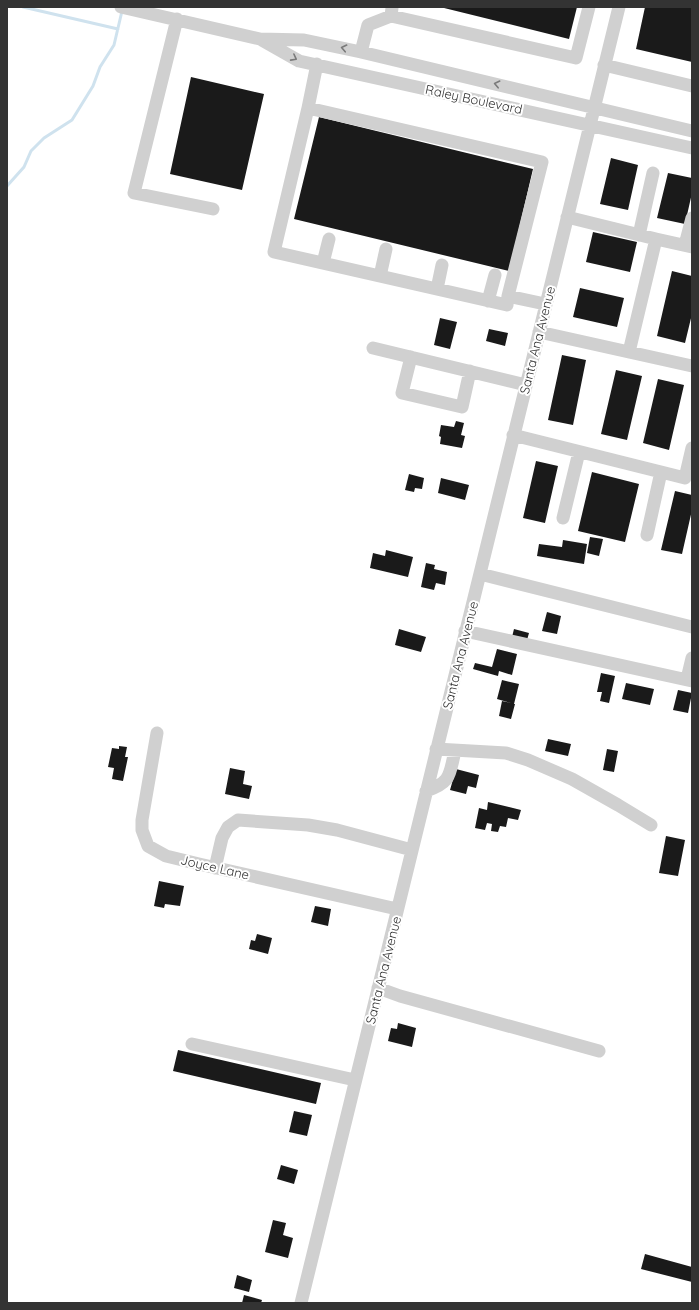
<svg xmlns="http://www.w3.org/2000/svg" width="699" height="1310" font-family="Quicksand,sans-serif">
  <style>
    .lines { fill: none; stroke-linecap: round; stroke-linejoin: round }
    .stream { stroke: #cfe2ee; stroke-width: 3 }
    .building { fill: #1a1a1a }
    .minor { stroke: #d0d0d0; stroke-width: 13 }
    .oneway { stroke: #7a7a7a }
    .labels { text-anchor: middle; stroke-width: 4; stroke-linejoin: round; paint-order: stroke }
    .street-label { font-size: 13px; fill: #333; stroke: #fff }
  </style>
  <rect width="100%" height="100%" fill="#fff"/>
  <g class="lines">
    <path class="stream" d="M23,7L118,29
      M7,186L24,167L31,151L44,138L72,120L93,86L100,67L114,45L122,11"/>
  </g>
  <path class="building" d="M440,7H577L569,39Z
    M645,7H692V62L636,49Z
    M191,77L264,94L242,190L170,174Z
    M319,117L533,169L509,271L294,219Z
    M611,158L638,165L628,210L600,204Z
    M668,173L692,178V193L685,224L657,218Z
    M593,232L637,242L630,272L586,262Z
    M672,271L692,276V314L685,343L657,336Z
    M580,288L624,298L617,327L573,317Z
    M440,318L457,322L450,349L434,345Z
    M489,329L508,333L505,346L486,341Z
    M562,355L586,360L573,425L548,420Z
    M616,370L642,376L627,440L601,434Z
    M658,379L684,385L669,450L643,443Z
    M456,421L464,423L461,435L465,436L462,448L440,444L441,437L439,436L441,425L454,427Z
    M536,461L558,466L545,523L523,518Z
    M592,472L639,484L625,542L578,531Z
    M409,474L424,478L422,489L415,488L414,492L405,490Z
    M441,478L469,485L465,500L438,493Z
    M675,491L692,495V510L682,554L661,550Z
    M590,537L603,539L599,556L587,553Z
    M563,540L587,544L584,564L537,556L539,544L562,547Z
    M386,550L413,557L408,577L370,568L373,553L385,556Z
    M426,563L435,565L434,569L447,572L445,585L436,583L434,590L421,587Z
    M547,612L561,616L557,634L542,631Z
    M399,629L426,637L421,652L395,645Z
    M514,629L529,633L527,640L512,637Z
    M497,649L517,654L512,675L499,671L498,676L473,669L475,663L492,667Z
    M601,673L615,676L609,703L600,701L602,692H597Z
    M502,680L519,684L514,704L497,699Z
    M626,683L654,689L650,705L622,699Z
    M678,690L692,693L688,713L673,710Z
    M502,701L515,704L511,719L499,716Z
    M548,739L571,744L568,756L545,751Z
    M119,746L127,747L125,757H128L123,781L112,779L114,768L108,767L112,748L119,749Z
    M607,749L618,751L614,772L603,770Z
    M230,768L245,771L243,784L252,786L249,799L225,794Z
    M456,769L479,775L476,788L468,786L466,794L450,790Z
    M488,802L521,810L518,820L508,818L506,827L500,826L498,832L491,831L492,824L487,823L485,830L475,828L479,808L487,810Z
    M666,836L685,840L678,876L659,873Z
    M159,881L184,886L180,906L165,904L164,908L154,906Z
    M315,906L331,909L328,926L311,922Z
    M257,934L272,938L268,954L249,949L251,940L255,941Z
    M398,1023L416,1028L412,1047L388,1041L391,1028L397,1029Z
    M178,1050L321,1083L316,1104L173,1071Z
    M294,1111L312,1115L307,1136L289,1132Z
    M281,1165L298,1170L294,1184L277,1179Z
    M273,1220L286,1223L283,1235L293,1238L288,1258L265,1252Z
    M645,1254L692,1267V1282L641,1269Z
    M237,1275L252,1280L249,1292L234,1288Z
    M244,1295L262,1300L261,1303H242Z"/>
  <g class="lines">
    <path class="minor" d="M121,7L260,39L304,40L361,52L692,131
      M391,16L576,58L589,7
      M177,19L134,193L213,209
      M262,40L299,61L692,148
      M361,52L368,25L391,16L392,8
      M317,64L308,108L542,162L508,296L545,304
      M604,65L692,86
      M308,108L274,252L507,305L508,296
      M567,217L656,239
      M639,235L653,173
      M685,245L692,218
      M323,263L329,239
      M380,276L386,249
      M437,289L442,265
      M488,301L495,275
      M539,332L692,366
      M373,348L526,385
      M629,352L656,239L692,247
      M411,357L402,393L462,407L470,371
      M513,435L685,478L692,448
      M563,518L579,452
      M647,535L661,472
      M480,574L692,627
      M465,631L692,681
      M687,679L692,658
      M157,733L142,820V830L148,846L166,856L199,864L397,909
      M436,749L506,753L528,760L572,779L618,805L651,825
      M426,791C452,782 449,775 455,751
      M215,868L222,838L228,827L238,820L308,825L337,830L412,850
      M378,988L400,996L599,1051
      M192,1044L355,1080
      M301,1303L619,7"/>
  </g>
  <defs><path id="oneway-chevron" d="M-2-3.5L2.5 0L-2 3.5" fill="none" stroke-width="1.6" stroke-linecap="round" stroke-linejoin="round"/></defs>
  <g class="oneway">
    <use href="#oneway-chevron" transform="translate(344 48) rotate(-168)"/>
    <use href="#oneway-chevron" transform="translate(294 58) rotate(28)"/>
    <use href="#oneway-chevron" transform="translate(497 84) rotate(-167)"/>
  </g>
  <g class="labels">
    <g class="street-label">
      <text transform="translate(474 99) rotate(12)" y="5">Raley Boulevard</text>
      <text transform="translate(537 340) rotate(-76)" y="5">Santa Ana Avenue</text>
      <text transform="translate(460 655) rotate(-76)" y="5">Santa Ana Avenue</text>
      <text transform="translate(215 867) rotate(13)" y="5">Joyce Lane</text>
      <text transform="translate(383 970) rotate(-76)" y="5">Santa Ana Avenue</text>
    </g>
  </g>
  <rect width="699" height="1310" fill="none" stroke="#333333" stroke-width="16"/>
</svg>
